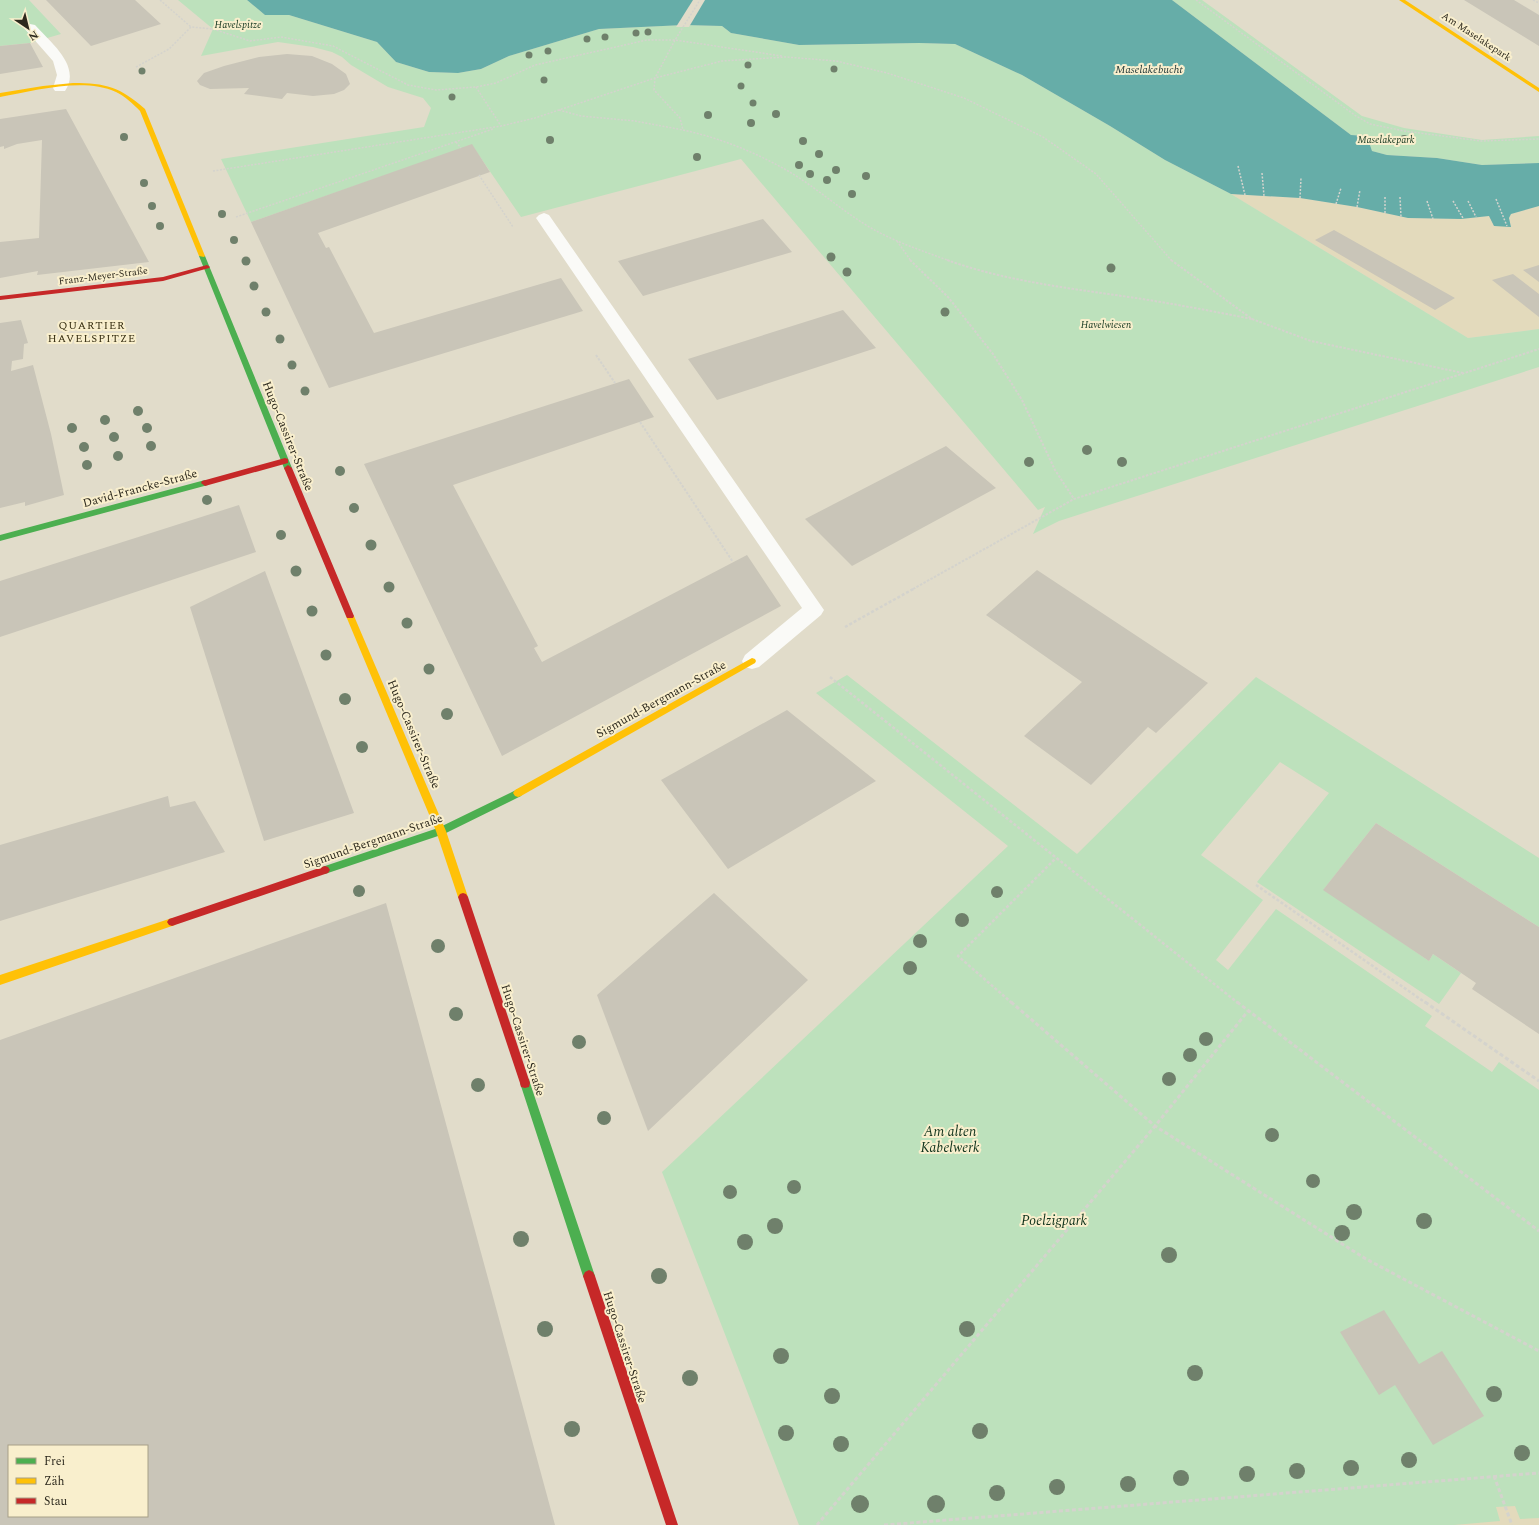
<svg xmlns="http://www.w3.org/2000/svg" width="1539" height="1525" font-family="Spectral,serif">
  <style>
    .built { fill: #e3dabc }
    .green { fill: #bde1bc }
    .water { fill: #66ada8 }
    .pier { fill: #e1dcca }
    .building { fill: #c9c5b8; fill-rule: evenodd }
    .lines { fill: none; stroke-linecap: round; stroke-linejoin: round }
    .path-far3 { stroke: #d4d3cd; stroke-width: 1.5; stroke-dasharray: 2 1.5; stroke-linecap: butt }
    .path-far2 { stroke: #d4d3cd; stroke-width: 2; stroke-dasharray: 2.5 1.5; stroke-linecap: butt }
    .path-far1 { stroke: #d4d3cd; stroke-width: 2.5; stroke-dasharray: 3 2; stroke-linecap: butt }
    .path { stroke: #d4d3cd; stroke-width: 3; stroke-dasharray: 4 2.5; stroke-linecap: butt }
    .lane { fill: #fafaf7; fill-rule: evenodd }
    .fast { fill: #4caf50; fill-rule: evenodd }
    .slow { fill: #ffc107; fill-rule: evenodd }
    .jam { fill: #c62828; fill-rule: evenodd }
    .tree { fill: #6f806b }
    .labels { text-anchor: middle; stroke-width: 4; stroke-linejoin: round; paint-order: stroke }
    .far-park-label { font-size: 10px; font-style: italic; fill: #11341d; stroke: #f9efcd }
    .far-street-label { font-size: 10px; fill: #2d291d; stroke: #f9efcd }
    .far-water-label { font-size: 11px; font-style: italic; fill: #1d3434; stroke: #f9efcd }
    .far-neighbourhood-label { font-size: 11px; letter-spacing: 1px; fill: #322a0e; stroke: #f9efcd }
    .street-label { font-size: 12px; fill: #2d291d; stroke: #f9efcd }
    .near-park-label { font-size: 14px; font-style: italic; fill: #11341d; stroke: #f9efcd }
  </style>
  <rect width="100%" height="100%" fill="#e1dcca"/>
  <path class="built" d="M1231,194L1300,198L1357,207L1408,218L1461,219L1489,216L1494,226H1511L1509,218L1511,214L1539,206V329L1468,338Z
    M1539,1504V1525H1276L1495,1507Z"/>
  <path class="green" d="M0,0H29L61,34L30,43L0,46Z
    M178,0H247L265,15H289L377,42L396,62L429,72L458,73L481,69L509,56L599,29L684,25L722,26L731,33L799,45L919,43L955,44L1022,75L1110,126L1165,160L1231,194L1468,338L1539,329V367L1059,521L1033,534L1045,507L1038,510L741,159L521,217L472,145L251,222L221,159L424,127L431,108L423,98L388,87L351,65L342,57L332,52L313,47L278,42L201,56L213,29Z
    M1172,0H1202L1362,116L1404,128L1482,140L1539,136V163L1482,165L1437,158L1387,155L1372,151L1367,136L1351,135Z
    M847,675L1077,854L1256,677L1539,858V927L1376,823L1324,889L1429,961L1433,954L1461,973L1439,1004L1257,882L1329,793L1280,762L1201,855L1263,900L1216,960L1228,970L1276,909L1432,1016L1425,1026L1492,1072L1499,1062L1539,1090V1518L1520,1519L1515,1506L1496,1507L1500,1521L1454,1525H799L662,1172L1008,846L816,693Z"/>
  <path class="water" d="M247,0H1172L1351,135L1367,136L1372,151L1387,155L1437,158L1482,165L1539,163V206L1511,214L1509,218L1511,227L1494,226L1489,216L1461,219L1408,218L1357,207L1300,198L1231,194L1165,160L1110,126L1022,75L955,44L919,43L799,45L731,33L722,26L684,25L599,29L509,56L481,69L458,73L429,72L396,62L377,42L289,15H265Z"/>
  <path class="pier" d="M693,0H705L689,27H676Z"/>
  <path class="building" d="M46,0H135L161,24L91,46Z
    M1464,0H1514L1539,15V46Z
    M30,43L43,67L0,74V46Z
    M287,54L312,56L332,64L346,74L350,84L344,90L334,94L313,96L287,93L282,99L244,94L249,88L210,89L200,85L197,81L204,73L224,66L259,57Z
    M66,109L149,262L37,275L38,271L0,278V242L39,238L42,140L17,144L4,149V146L0,147V119Z
    M472,144L490,172L318,233L326,248L329,247L374,333L561,278L583,311L329,388L251,222Z
    M763,219L792,252L643,296L618,261Z
    M1334,230L1455,298L1435,310L1315,240Z
    M1539,265V282L1523,270Z
    M1513,274L1539,294V317L1492,280Z
    M843,310L876,348L717,400L688,359Z
    M21,320L28,343L24,344L23,359L12,361L11,371L33,365L51,434L64,495L25,506V502L0,508V323Z
    M629,379L654,417L453,485L538,646L534,648L542,662L747,555L781,606L502,756L364,464Z
    M946,446L996,488L852,566L805,519Z
    M239,505L256,552L0,637V581Z
    M1037,570L1208,683L1156,733L1148,727L1091,785L1024,736L1082,682L986,615Z
    M265,571L354,813L264,841L190,607Z
    M787,710L876,781L728,869L661,780Z
    M168,796L170,807L195,801L225,852L0,921V845Z
    M1376,823L1539,927V1034L1472,989L1476,983L1433,954L1429,961L1323,890Z
    M714,893L808,980L648,1131L597,995Z
    M386,903L555,1525H0V1040ZM9,1446H147V1516H9Z
    M1384,1310L1419,1364L1442,1351L1484,1416L1433,1445L1395,1385L1379,1395L1340,1332Z"/>
  <g class="lines">
    <path class="path-far3" d="M160,0L191,27
      M1196,0L1356,116L1370,124L1404,131L1481,141L1539,139
      M1533,0L1539,3
      M136,67L169,49L191,27L213,29L250,41L281,37L333,46L408,85L436,90L476,87L496,83L535,65L647,40H675L782,56
      M476,87L501,126
      M559,110L581,116L635,121L683,130
      M456,142L461,148
      M1238,166L1245,195
      M213,171L501,126L535,118L655,78L675,40L700,0
      M1262,173L1264,196
      M479,175L513,227
      M1385,197V213
      M1400,197L1401,217
      M1300,198L1301,178
      M1496,199L1507,226
      M1427,201L1433,219
      M1453,201L1463,218
      M1468,201L1476,217
      M1336,204L1341,188
      M1357,207L1360,190
      M236,217L493,129
      M897,241L911,261
      M950,261C923,251 895,242 871,228C842,211 817,188 788,171C755,152 720,138 683,130L680,118L654,90L655,78L722,61L786,57L836,61L887,73L964,98L1043,137L1096,174L1172,261"/>
    <path class="path-far2" d="M910,260L948,297L993,354L1022,400L1055,470L1074,499
      M947,260C1005,281 1068,288 1129,297C1170,303 1211,311 1252,319
      M1171,260L1252,319
      M1252,319L1311,341L1463,373
      M596,355L615,383
      M640,422L733,562
      M913,589L1074,499L1539,349"/>
    <path class="path-far1" d="M845,627L915,588
      M830,677L1238,1003
      M1256,885L1426,1003
      M1012,1003L958,956L1056,858"/>
    <path class="path" d="M1011,1002L1155,1126L1366,1259L1539,1351
      M1237,1002L1539,1231
      M1425,1002L1539,1081
      M1494,1476L1512,1525
      M817,1525L1155,1126L1248,1011
      M884,1525L1539,1473"/>
    <path class="lane" d="M30,24L35,25C50,42 82,66 65,91H55L53,88L57,75L53,61L24,28Z
      M544,213L549,215L824,610L821,615L759,667L752,669L745,667L742,661L745,655L802,608L536,218L539,215Z"/>
    <path class="fast" d="M202,254L205,256L292,468L291,470H285L284,468L199,256Z
      M205,480L208,481V485L0,541V535Z
      M518,789L521,790L523,793L521,796L444,834L325,874L322,873L320,870L322,867L325,866L438,828Z
      M525,1078L529,1079L530,1083L595,1276L593,1280L589,1282L585,1280L583,1276L520,1083L521,1079Z"/>
    <path class="slow" d="M1399,0H1405L1539,88V92Z
      M73,83C106,83 120,87 145,109L205,256L204,257L199,256L140,111C133,104 125,96 116,92C83,77 34,91 0,97V93L43,86Z
      M350,613L354,616L446,831L468,897L466,900L463,901L460,900L458,897L436,831L346,616Z
      M752,658L755,659L756,661L755,663L521,796L518,797L515,796L513,793L515,790Z
      M172,918L175,919L177,922L175,925L0,985V975Z"/>
    <path class="jam" d="M207,265L210,267L209,268L163,281L0,300V296L163,277Z
      M285,458L288,459V463L205,486L201,483L202,481Z
      M288,465L292,468L354,616L353,618H347L346,616L284,468Z
      M325,866L328,867L330,870L328,873L172,926L169,925L167,922L169,919L172,918Z
      M463,893L466,894L468,897L530,1083L529,1087L525,1088L521,1087L520,1083L458,897L460,894Z
      M589,1270L593,1272L595,1276L678,1525H666L583,1276L585,1272Z"/>
  </g>
  <g class="tree">
    <circle cx="648" cy="32" r="3.5"/>
    <circle cx="636" cy="33" r="3.5"/>
    <circle cx="605" cy="37" r="3.5"/>
    <circle cx="587" cy="39" r="3.5"/>
    <circle cx="548" cy="51" r="3.5"/>
    <circle cx="529" cy="55" r="3.5"/>
    <circle cx="748" cy="65" r="3.5"/>
    <circle cx="834" cy="69" r="3.5"/>
    <circle cx="142" cy="71" r="3.5"/>
    <circle cx="544" cy="80" r="3.5"/>
    <circle cx="741" cy="86" r="3.5"/>
    <circle cx="452" cy="97" r="3.5"/>
    <circle cx="753" cy="103" r="3.5"/>
    <circle cx="776" cy="114" r="4"/>
    <circle cx="708" cy="115" r="4"/>
    <circle cx="751" cy="123" r="4"/>
    <circle cx="124" cy="137" r="4"/>
    <circle cx="1404" cy="139" r="4"/>
    <circle cx="550" cy="140" r="4"/>
    <circle cx="803" cy="141" r="4"/>
    <circle cx="819" cy="154" r="4"/>
    <circle cx="697" cy="157" r="4"/>
    <circle cx="799" cy="165" r="4"/>
    <circle cx="836" cy="170" r="4"/>
    <circle cx="810" cy="174" r="4"/>
    <circle cx="866" cy="176" r="4"/>
    <circle cx="827" cy="180" r="4"/>
    <circle cx="144" cy="183" r="4"/>
    <circle cx="852" cy="194" r="4"/>
    <circle cx="152" cy="206" r="4"/>
    <circle cx="222" cy="214" r="4"/>
    <circle cx="160" cy="226" r="4"/>
    <circle cx="234" cy="240" r="4"/>
    <circle cx="831" cy="257" r="4.5"/>
    <circle cx="246" cy="261" r="4.5"/>
    <circle cx="1111" cy="268" r="4.5"/>
    <circle cx="847" cy="272" r="4.5"/>
    <circle cx="254" cy="286" r="4.5"/>
    <circle cx="266" cy="312" r="4.5"/>
    <circle cx="945" cy="312" r="4.5"/>
    <circle cx="280" cy="339" r="4.5"/>
    <circle cx="292" cy="365" r="4.5"/>
    <circle cx="305" cy="391" r="4.5"/>
    <circle cx="138" cy="411" r="5"/>
    <circle cx="105" cy="420" r="5"/>
    <circle cx="72" cy="428" r="5"/>
    <circle cx="147" cy="428" r="5"/>
    <circle cx="114" cy="437" r="5"/>
    <circle cx="151" cy="446" r="5"/>
    <circle cx="84" cy="447" r="5"/>
    <circle cx="1087" cy="450" r="5"/>
    <circle cx="118" cy="456" r="5"/>
    <circle cx="1029" cy="462" r="5"/>
    <circle cx="1122" cy="462" r="5"/>
    <circle cx="87" cy="465" r="5"/>
    <circle cx="340" cy="471" r="5"/>
    <circle cx="207" cy="500" r="5"/>
    <circle cx="354" cy="508" r="5"/>
    <circle cx="281" cy="535" r="5"/>
    <circle cx="371" cy="545" r="5.5"/>
    <circle cx="296" cy="571" r="5.5"/>
    <circle cx="389" cy="587" r="5.5"/>
    <circle cx="312" cy="611" r="5.5"/>
    <circle cx="407" cy="623" r="5.5"/>
    <circle cx="326" cy="655" r="5.5"/>
    <circle cx="429" cy="669" r="5.5"/>
    <circle cx="345" cy="699" r="6"/>
    <circle cx="447" cy="714" r="6"/>
    <circle cx="362" cy="747" r="6"/>
    <circle cx="359" cy="891" r="6"/>
    <circle cx="997" cy="892" r="6"/>
    <circle cx="962" cy="920" r="7"/>
    <circle cx="920" cy="941" r="7"/>
    <circle cx="438" cy="946" r="7"/>
    <circle cx="910" cy="968" r="7"/>
    <circle cx="456" cy="1014" r="7"/>
    <circle cx="1206" cy="1039" r="7"/>
    <circle cx="579" cy="1042" r="7"/>
    <circle cx="1190" cy="1055" r="7"/>
    <circle cx="1169" cy="1079" r="7"/>
    <circle cx="478" cy="1085" r="7"/>
    <circle cx="604" cy="1118" r="7"/>
    <circle cx="1272" cy="1135" r="7"/>
    <circle cx="1313" cy="1181" r="7"/>
    <circle cx="794" cy="1187" r="7"/>
    <circle cx="730" cy="1192" r="7"/>
    <circle cx="1354" cy="1212" r="8"/>
    <circle cx="1424" cy="1221" r="8"/>
    <circle cx="775" cy="1226" r="8"/>
    <circle cx="1342" cy="1233" r="8"/>
    <circle cx="521" cy="1239" r="8"/>
    <circle cx="745" cy="1242" r="8"/>
    <circle cx="1169" cy="1255" r="8"/>
    <circle cx="659" cy="1276" r="8"/>
    <circle cx="545" cy="1329" r="8"/>
    <circle cx="967" cy="1329" r="8"/>
    <circle cx="781" cy="1356" r="8"/>
    <circle cx="1195" cy="1373" r="8"/>
    <circle cx="690" cy="1378" r="8"/>
    <circle cx="1494" cy="1394" r="8"/>
    <circle cx="832" cy="1396" r="8"/>
    <circle cx="572" cy="1429" r="8"/>
    <circle cx="980" cy="1431" r="8"/>
    <circle cx="786" cy="1433" r="8"/>
    <circle cx="841" cy="1444" r="8"/>
    <circle cx="1522" cy="1453" r="8"/>
    <circle cx="1409" cy="1460" r="8"/>
    <circle cx="1351" cy="1468" r="8"/>
    <circle cx="1297" cy="1471" r="8"/>
    <circle cx="1247" cy="1474" r="8"/>
    <circle cx="1181" cy="1478" r="8"/>
    <circle cx="1128" cy="1484" r="8"/>
    <circle cx="1057" cy="1487" r="8"/>
    <circle cx="997" cy="1493" r="8"/>
    <circle cx="860" cy="1504" r="9"/>
    <circle cx="936" cy="1504" r="9"/>
  </g>
  <g class="labels">
    <g class="far-park-label">
      <text x="238" y="28">Havelspitze</text>
      <text x="1386" y="143">Maselakepark</text>
      <text x="1106" y="328">Havelwiesen</text>
    </g>
    <g class="far-street-label">
      <text transform="translate(1477 36) rotate(33)" y="4">Am Maselakepark</text>
      <text transform="translate(103 275) rotate(-7)" y="4">Franz-Meyer-Straße</text>
    </g>
    <g class="far-water-label">
      <text x="1149" y="73">Maselakebucht</text>
    </g>
    <g class="far-neighbourhood-label">
      <text x="92" y="329">QUARTIER<tspan x="92" dy="13">HAVELSPITZE</tspan></text>
    </g>
    <g class="street-label">
      <text transform="translate(288 436) rotate(68)" y="4">Hugo-Cassirer-Straße</text>
      <text transform="translate(140 488) rotate(-15)" y="4">David-Francke-Straße</text>
      <text transform="translate(661 699) rotate(-29)" y="4">Sigmund-Bergmann-Straße</text>
      <text transform="translate(414 734) rotate(67)" y="4">Hugo-Cassirer-Straße</text>
      <text transform="translate(373 841) rotate(-19)" y="4">Sigmund-Bergmann-Straße</text>
      <text transform="translate(523 1040) rotate(72)" y="4">Hugo-Cassirer-Straße</text>
      <text transform="translate(625 1347) rotate(72)" y="4">Hugo-Cassirer-Straße</text>
    </g>
    <g class="near-park-label">
      <text x="950" y="1136">Am alten<tspan x="950" dy="16">Kabelwerk</tspan></text>
      <text x="1054" y="1225">Poelzigpark</text>
    </g>
  </g>
  <rect x="8" y="1445" width="140" height="72" fill="#f9efcd" stroke="#a7a087"/>
  <rect x="16" y="1458" width="20" height="6" fill="#4caf50" stroke="#a7a087"/>
  <text x="44" y="1465" font-size="12" fill="#2d291d">Frei</text>
  <rect x="16" y="1478" width="20" height="6" fill="#ffc107" stroke="#a7a087"/>
  <text x="44" y="1485" font-size="12" fill="#2d291d">Zäh</text>
  <rect x="16" y="1498" width="20" height="6" fill="#c62828" stroke="#a7a087"/>
  <text x="44" y="1505" font-size="12" fill="#2d291d">Stau</text>
  <g transform="translate(28 28) rotate(145)" stroke="#f9efcd" stroke-width="3" paint-order="stroke">
  <path d="M0-3L7 15L0 10L-7 15Z" fill="#2d291d"/>
  <text y="-6" font-size="11" font-weight="bold" text-anchor="middle" fill="#2d291d">N</text>
  </g>
</svg>
